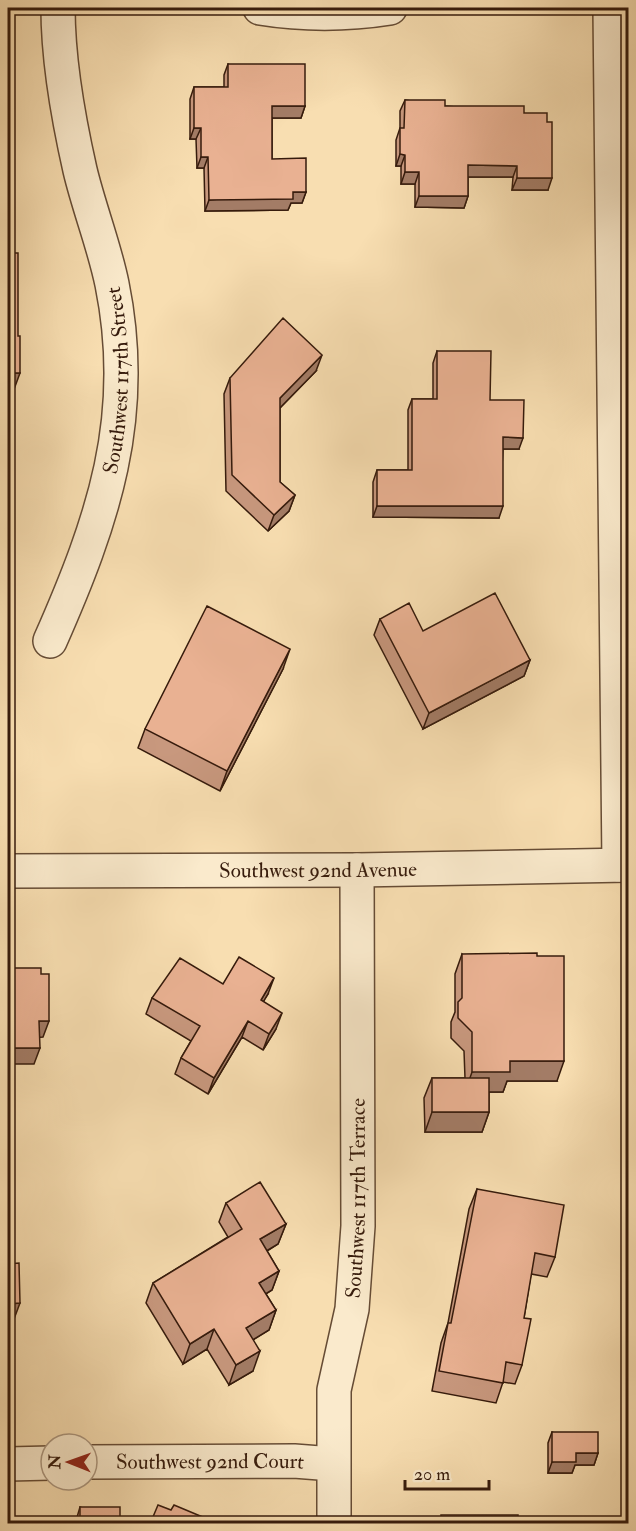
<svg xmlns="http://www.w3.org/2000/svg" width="636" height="1531" font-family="'IM FELL Double Pica',serif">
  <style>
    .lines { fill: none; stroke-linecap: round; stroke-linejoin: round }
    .minor-casing { stroke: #664c35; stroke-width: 36 }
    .minor { stroke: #faeacc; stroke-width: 33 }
    .wall { fill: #c8987e; stroke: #361b0c; stroke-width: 1.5 }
    .shaded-wall { fill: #a37c66; stroke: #361b0c; stroke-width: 1.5 }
    .building { fill: #e9b192; stroke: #361b0c; stroke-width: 1.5 }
    .labels { text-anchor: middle; stroke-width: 6; stroke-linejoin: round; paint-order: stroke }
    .street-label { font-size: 21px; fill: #361b0c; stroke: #faeacc }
  </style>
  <rect width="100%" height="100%" fill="#f8deb1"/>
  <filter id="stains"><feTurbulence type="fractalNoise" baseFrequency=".00333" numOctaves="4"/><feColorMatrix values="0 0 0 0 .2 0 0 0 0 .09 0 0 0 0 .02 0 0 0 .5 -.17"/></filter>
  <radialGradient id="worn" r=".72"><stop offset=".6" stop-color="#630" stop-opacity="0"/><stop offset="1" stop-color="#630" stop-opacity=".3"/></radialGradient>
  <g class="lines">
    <g class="minor-casing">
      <g id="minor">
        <path d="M260,8C303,15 346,15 390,8"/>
        <path d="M610,8L619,865"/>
        <path id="s1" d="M50,641C103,521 139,417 112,284C104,245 89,208 80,170C68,117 58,61 58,8"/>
        <path id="s2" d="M8,871L357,870L628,865"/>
        <path id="s3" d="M87,1462L294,1461L333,1464"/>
        <path d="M8,1464L51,1463"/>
        <path id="s4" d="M334,1524V1390L352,1309L358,1226L357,870"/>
      </g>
    </g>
    <use href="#minor" class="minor"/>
  </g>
  <path class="wall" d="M228,64L305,106L301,118H272V159L306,192L302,203H291L288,210L205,211L204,168H197L196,139H190V99L194,87H224V75Z
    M405,100L445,106L524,113L548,190H512L513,177H468V196L464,208L415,207V184H401V166H396V140L400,128V111Z
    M437,351L490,400L519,449H503L499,518L373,517V482L377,470H408V410L412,399H433V363Z
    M316,371L280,408V482L295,495L289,511L268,531L226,491L224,394L230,378Z
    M380,619L423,631L530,660L524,676L423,729L374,635Z
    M283,669L220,791L138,748L145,729Z
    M462,954L557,1081H507L503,1092H489V1112L482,1132H425L424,1098L432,1078H465L464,1051L451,1038V1022L455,1012V974Z
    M268,994L263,1001L276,1029L263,1050L242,1037L208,1094L175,1074L181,1058L191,1041L146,1014L152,998Z
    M477,1189L555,1257L547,1277L531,1274L524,1318L522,1365L515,1384L503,1382L496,1403L432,1391L441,1343L448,1323L469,1209Z
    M226,1203L286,1224L278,1244L267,1251L279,1271L272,1290L266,1294L276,1310L269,1330L253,1340V1371L229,1385L207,1349L183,1364L146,1303L153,1283L228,1237L219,1222Z
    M552,1432L598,1453L594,1465H575L572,1473H548V1443Z
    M80,1507L120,1524H75Z"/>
  <path class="shaded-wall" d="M272,106H305L301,118H268Z
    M194,128H201L196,139H190Z
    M400,154L405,155L401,166H396Z
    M201,157H208L204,168H197Z
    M468,165L517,166L513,177H464Z
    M405,172H419L415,184H401Z
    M517,178H552L548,190H512Z
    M293,192H306L302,203H291L288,210L205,211L209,200Z
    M419,196H468L464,208L415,207Z
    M322,355L316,371L274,414L280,398Z
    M8,373H20L13,392H8Z
    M503,437L523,438L519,449H499Z
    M295,495L289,511L268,531L274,515Z
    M377,506H503L499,518L373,517Z
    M290,649L283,669L220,791L227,771Z
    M530,660L524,676L423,729L429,713Z
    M274,978L268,994L255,1016L261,1000Z
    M282,1013L276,1029L263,1050L269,1034Z
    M39,1021H49L43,1037L33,1038Z
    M248,1021L242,1037L208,1094L214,1078Z
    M8,1048H40L34,1064H8Z
    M510,1061H564L557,1081H507L503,1092H465L472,1072Z
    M432,1112H489L482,1132H425Z
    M286,1224L278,1244L253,1259L260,1239Z
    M279,1271L272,1290L252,1302L259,1283Z
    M20,1303L14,1319H8V1304Z
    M276,1310L269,1330L239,1348L246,1328Z
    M214,1329L207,1349L183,1364L190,1344Z
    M260,1351L253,1371L229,1385L236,1365Z
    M576,1453H598L594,1465H575L572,1473H548L552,1462Z"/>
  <path class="building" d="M228,64H305V106H272V159L306,158V192H293V199L209,200L208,157H201V128H194V87H228Z
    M405,100H445V106H524V113H547V122H552V178H517V166L468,165V196H419V172H405V155L400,154V128H404Z
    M8,234H13V253H18V336H20V373H8Z
    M283,318L322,355L280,398V482L295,495L274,515L232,475L230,378Z
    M437,351H491L490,400H524L523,438L503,437V506H377V470H412V399H437Z
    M495,593L530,660L429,713L380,619L409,603L423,631Z
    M207,606L290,649L227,771L145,729Z
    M537,953V956H564V1061H510V1072H472V1032L458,1018V1002L462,998V954Z
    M239,957L274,978L261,1000L282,1013L269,1034L248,1021L214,1078L181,1058L200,1026L152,998L180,958L223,984Z
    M8,968H41V974H49V1021H39L40,1048H8Z
    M432,1078H489V1112H432Z
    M260,1182L286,1224L260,1239L279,1271L259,1283L276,1310L246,1328L260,1351L236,1365L214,1329L190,1344L153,1283L242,1229L226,1203Z
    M477,1189L564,1205L555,1257L535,1253L524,1318L531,1319L522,1365L506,1362L503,1383L439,1371L448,1323H451Z
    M19,1263L20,1303L8,1304V1264Z
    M552,1432H598V1453H576V1462H552Z
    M158,1505L171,1510L174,1505L205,1518L203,1524H150Z
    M80,1507H120V1524H80Z
    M441,1515H518V1524H441Z"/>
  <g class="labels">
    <g class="street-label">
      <text dy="7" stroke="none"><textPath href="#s1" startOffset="272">Southwest 117th Street</textPath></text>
      <text dy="7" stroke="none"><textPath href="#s2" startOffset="310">Southwest 92nd Avenue</textPath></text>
      <text dy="7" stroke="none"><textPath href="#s4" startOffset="328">Southwest 117th Terrace</textPath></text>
      <text dy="7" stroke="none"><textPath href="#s3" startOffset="123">Southwest 92nd Court</textPath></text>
    </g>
  </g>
  <rect width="636" height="1531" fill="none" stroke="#f8deb1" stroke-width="30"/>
  <rect x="9" y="9" width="618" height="1513" fill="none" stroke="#361b0c" stroke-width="3"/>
  <rect x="15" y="15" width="606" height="1501" fill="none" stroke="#361b0c" stroke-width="1.5"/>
  <g transform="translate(69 1462) rotate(271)"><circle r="28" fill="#faeacc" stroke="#ac977f" stroke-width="1.5"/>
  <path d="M0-4.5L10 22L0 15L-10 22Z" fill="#8f2418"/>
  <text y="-9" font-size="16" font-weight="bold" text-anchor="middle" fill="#361b0c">N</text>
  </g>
  <path d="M405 1480v9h84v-9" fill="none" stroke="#361b0c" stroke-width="3"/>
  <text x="414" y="1480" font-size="18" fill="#361b0c" stroke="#faeacc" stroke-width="4.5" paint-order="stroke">20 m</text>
  <rect width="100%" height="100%" filter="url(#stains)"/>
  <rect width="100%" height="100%" fill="url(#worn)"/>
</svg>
